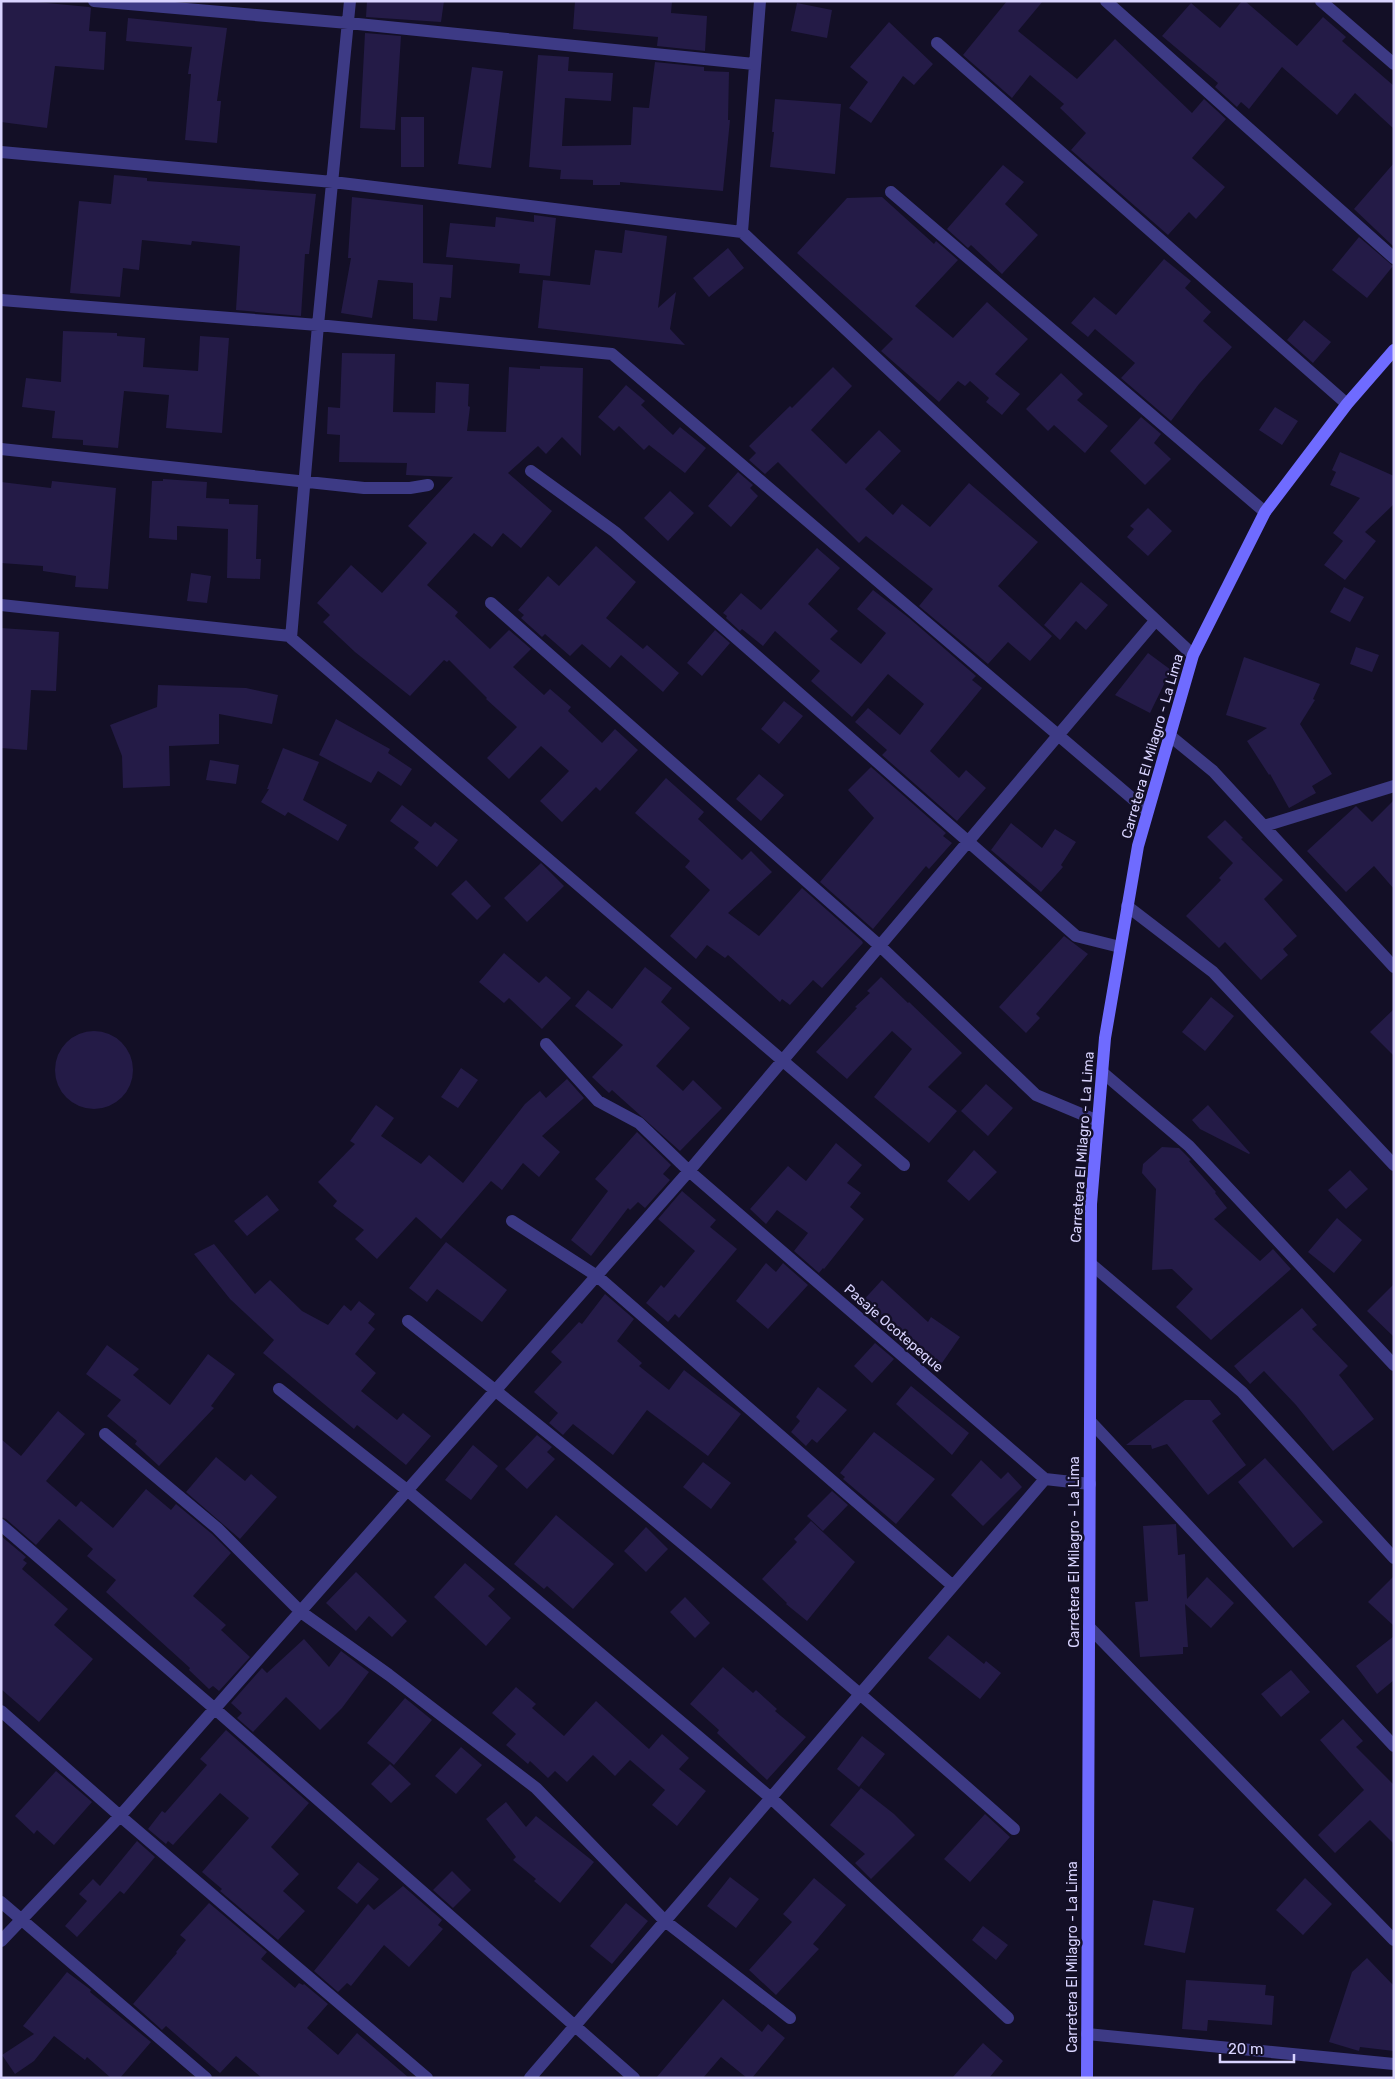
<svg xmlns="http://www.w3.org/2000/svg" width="1395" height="2079" font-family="Rubik,sans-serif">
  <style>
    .building { fill: #241b47 }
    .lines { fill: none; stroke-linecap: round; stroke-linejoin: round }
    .minor { stroke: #3d3a85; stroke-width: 12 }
    .secondary { stroke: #6f6bff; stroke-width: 12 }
    .labels { text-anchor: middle; stroke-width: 5; stroke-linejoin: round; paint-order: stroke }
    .street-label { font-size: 14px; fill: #d9d4ff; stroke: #130f26 }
  </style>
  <rect width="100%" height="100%" fill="#130f26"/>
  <path class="building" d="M1,1H26L89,7L91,8L89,31L106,32L104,70L55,66L47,128L1,122Z
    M367,1H444L441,22L366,17Z
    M575,1H672L671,13L707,16L705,51L657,46L658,37L573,29Z
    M1007,1H1043L1018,31L1077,79L1115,39L1192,113L1204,99L1226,119L1192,158L1225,187L1196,219L1189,212L1168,235L1071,150L1086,133L1060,108L1064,104L1030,75L1012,98L963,55Z
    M1242,1H1245L1297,46L1323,17L1346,37L1342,41L1394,86V129L1355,93L1337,115L1282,67L1249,109L1241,102L1237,107L1215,87L1218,83L1162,36L1191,3L1220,28Z
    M797,3L832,10L827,38L791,31Z
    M128,18L227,28L217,101H221L217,143L185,140L191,74H188L192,47L126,41Z
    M889,22L933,64L914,85L903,76L871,123L849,108L868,82L850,67Z
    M365,33L401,36L395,130L360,128Z
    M538,55L569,57L568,71L613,73L611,101L565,98L562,146L631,145L633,107L649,108L655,62L704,67V71L729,72L728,120H730L723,191L620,182V185H593V180L560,179L561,170L529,167Z
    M472,67L503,71L491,168L458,164Z
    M775,99L841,104L835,174L770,167L774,132H772Z
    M401,117H424V167H401Z
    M1394,163V247L1354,209Z
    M1003,165L1024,182L1005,204L1038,235L1002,274L971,245L968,248L947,229Z
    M114,175L147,178V181L316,194L309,254H305L301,316L236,310L240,246L192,241L191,245L142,240L139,270L123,268L120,297L70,293L79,201L111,204Z
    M352,197L423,205V263L453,265L451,298L440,297L437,321L413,319V283L378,280L372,318L341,313L351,258H348Z
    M882,197L934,244L936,241L958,260L915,306L953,338L987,302L1028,339L995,374L1020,394L1002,415L986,402L989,398L970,381L965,386L958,381L939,402L881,351L893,339L797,253L847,198Z
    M534,215L556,218L550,276L519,273L520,264L446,257L450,223L495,227L496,217L534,222Z
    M625,230L667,236L658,308L676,292L670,329L685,345L538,328L543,280L590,285L595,250L622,253Z
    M1359,237L1393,266L1367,298L1332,270Z
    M728,248L744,268L709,297L693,278Z
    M1164,259L1191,281L1185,288L1211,312L1203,321L1232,347L1199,384L1171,421L1121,378L1135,363L1095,329L1088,337L1071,323L1094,297L1116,315Z
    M1304,320L1331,342L1313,363L1287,340Z
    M63,331L117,333V336L145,338L143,367L198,371L200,336L229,338L222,433L166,428L169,395L124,391L118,448L83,445V440L52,438L55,411L22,407L26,378L61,382Z
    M342,353L395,354L393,412L435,413L436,382L469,384L468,406L470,407L467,431L506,432L509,367L540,369V366L583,368L581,456L562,437L546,454L538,446L508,473L552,511L521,548L503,533L492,547L474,533L427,585L458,612L455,616L490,649L509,630L531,649L513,667L544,695L550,689L571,707L568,711L602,743L615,729L638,750L600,791L596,787L562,822L540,801L569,771L541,746L509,779L487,758L517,727L486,699L487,698L449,660L447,662L444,660L410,696L355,652L323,622L330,615L317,603L351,565L382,593L427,543L408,526L453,477L406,475L407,463L339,462L340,435L327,434L328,407L340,408Z
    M833,367L852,386L811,430L846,464L879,430L901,451L865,489L893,515L902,504L930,527L969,483L1038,542L998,586L1052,636L1030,661L1008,642L988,664L919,606L933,589L866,536L859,543L778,462L765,474L749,460L756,453L749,446L790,406L792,408Z
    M1061,373L1083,394L1077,400L1108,426L1085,453L1054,425L1048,431L1026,409Z
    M626,385L645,401L641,405L673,435L680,427L706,448L685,473L649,445L644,450L619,426L614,431L598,417Z
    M1275,407L1298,421L1282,445L1259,430Z
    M1141,417L1161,434L1154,443L1171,459L1145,485L1110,451Z
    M1340,452L1394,476V504L1365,532L1376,541L1345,580L1324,565L1343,541L1333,533L1360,498L1330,485L1336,472L1332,470Z
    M738,472L753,485L750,488L758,496L731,527L708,506Z
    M163,479L207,482L206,498L229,499V504L258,505L256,559H261L260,579L227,578L228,529L177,526V540L149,538L152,481H163Z
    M52,481L116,488L108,589L75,587L76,576L43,571V566L1,563V482L51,488Z
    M670,491L694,513L668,541L644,518Z
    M1148,508L1172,531L1148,556L1127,537L1134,529L1130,526Z
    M596,546L636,582L606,618L643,649L647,645L679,673L663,692L621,655L610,668L582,644L570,656L545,634L542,637L521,618L524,615L518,610L548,576L559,586Z
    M817,548L840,568L808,604L838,631L830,639L861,664L886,633L857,609L873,590L909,618L976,676L972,680L982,688L930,751L959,778L966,770L986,788L957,821L882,755L887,750L855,722L868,708L900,735L924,704L888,674L852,717L811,681L820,671L775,631L763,646L742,629L740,631L726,618L727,616L723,613L741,593L761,610Z
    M191,573L211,576L207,603L187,601Z
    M1081,582L1108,605L1086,630L1076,621L1060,640L1044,625Z
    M1344,587L1364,597L1350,622L1330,612Z
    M1,628L59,632L56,691L31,690L27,750L1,748Z
    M715,630L730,643L702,676L687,663Z
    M1356,647L1379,655L1372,672L1350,664Z
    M1148,653L1171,670L1150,713L1115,695Z
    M1244,657L1320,684L1313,699L1315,700L1300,724L1332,774L1312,786L1316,793L1289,808L1270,774L1269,775L1247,741L1267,728L1226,715Z
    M158,685L246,688L278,695L272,724L219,714V744L169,746L170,786L123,788L122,756L110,725L157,707Z
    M784,701L803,716L779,744L761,729Z
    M336,719L390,749L388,753L412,769L401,786L378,771L371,783L319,755Z
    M283,748L319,762L303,800L347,825L338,841L288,812L285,816L261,802L269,789H267Z
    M210,760L239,765L236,784L206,780Z
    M871,767L946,833L943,836L952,843L929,869L926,866L873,929L820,882L874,818L848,790Z
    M759,774L784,795L761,821L736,799Z
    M666,778L704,812L698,819L742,860L751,851L772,872L728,913L759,936L802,888L862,941L863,943L822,988L813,980L790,1005L782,999L780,1002L728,955L725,958L707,945L696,959L670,936L710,890L685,867L690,861L635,813Z
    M1394,800V889L1374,866L1346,892L1307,851L1356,806L1372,822Z
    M402,805L431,827L435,822L458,840L437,867L414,848L419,842L390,821Z
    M1225,820L1243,838L1241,839L1283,880L1264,899L1297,936L1283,949L1288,955L1261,980L1225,942L1219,948L1186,916L1221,880L1219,878L1233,863L1207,837Z
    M1011,823L1042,848L1055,829L1076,842L1061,865L1063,867L1041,892L991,850Z
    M541,863L564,886L527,922L504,898Z
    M466,880L491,906L477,920L451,894Z
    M1064,936L1088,954L1036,1014L1040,1018L1026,1033L999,1007Z
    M504,953L539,983L546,976L571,998L542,1029L509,998L504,1003L479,982Z
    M645,967L672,988L661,1002L690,1028L656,1066L683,1091L693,1080L722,1108L680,1151L612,1090L609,1093L592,1077L623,1045L575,1006L588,990L612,1009Z
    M881,977L908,1003L909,1002L962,1053L928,1087L957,1111L929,1143L874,1097L912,1049L892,1031L847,1079L816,1052L857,1008L855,1007L870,993L867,991Z
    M1211,997L1234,1016L1205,1051L1182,1032Z
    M1394,1009V1056L1370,1032Z
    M55 1070a39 39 0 1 1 78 0a39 39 0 1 1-78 0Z
    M461,1068L478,1080L458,1108L441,1097Z
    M567,1079L584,1098L542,1136L560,1152L539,1177L523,1163L502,1190L491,1181L441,1239L416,1217L377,1259L355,1239L364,1230L333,1206L337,1201L318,1182L355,1144L350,1141L376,1105L394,1118L381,1136L421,1164L429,1155L463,1183L525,1104L540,1091L546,1098Z
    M986,1084L1013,1108L988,1136L961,1111Z
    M1208,1105L1250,1153L1249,1154L1200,1129L1192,1120Z
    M637,1132L671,1165L663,1174L670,1180L645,1208L638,1202L630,1210L628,1208L591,1256L571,1240L608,1191L595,1179Z
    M836,1143L862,1165L847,1183L861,1193L850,1207L864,1219L824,1269L823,1268L819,1273L794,1251L808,1233L777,1210L766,1224L750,1209L788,1166L806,1181Z
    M1162,1147L1179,1148L1191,1160L1189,1161L1216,1192L1215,1193L1227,1208L1214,1219L1260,1261L1273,1249L1291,1269L1211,1340L1176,1307L1193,1289L1172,1269L1152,1270L1156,1189L1142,1173L1143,1164Z
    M974,1150L997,1172L969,1201L947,1181Z
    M1350,1170L1368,1189L1346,1209L1328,1190Z
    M682,1191L716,1220L710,1227L737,1249L679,1318L675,1314L668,1322L646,1303L661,1285L664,1288L695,1251L658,1219Z
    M267,1195L279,1210L247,1236L234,1221Z
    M1337,1218L1362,1240L1334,1273L1308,1252Z
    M446,1242L507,1290L482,1322L437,1289L427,1302L409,1288Z
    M214,1244L255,1294L270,1280L302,1311L328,1325L344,1305L351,1311L359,1301L375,1314L368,1323L375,1329L355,1354L376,1373L361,1391L397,1420L403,1413L431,1436L406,1465L357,1425L354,1429L263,1353L274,1340L230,1299L194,1254Z
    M766,1263L776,1272L783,1263L808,1285L768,1329L736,1301Z
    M882,1280L928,1322L931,1317L960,1337L935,1373L858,1306Z
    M1394,1284V1337L1367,1311Z
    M605,1294L634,1319L617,1341L642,1363L639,1366L669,1390L684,1370L741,1414L708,1456L647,1410L613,1455L573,1424L563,1435L549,1423L558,1413L534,1392L562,1362L551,1352L579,1322L582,1324Z
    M1302,1308L1317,1325L1312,1329L1348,1366L1339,1375L1374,1419L1333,1451L1296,1405L1264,1371L1250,1384L1234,1366Z
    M875,1343L894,1359L872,1383L854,1366Z
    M107,1345L139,1369L133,1375L170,1405L208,1354L235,1374L211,1406L214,1408L159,1466L135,1444L137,1441L107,1416L121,1400L86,1374Z
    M911,1386L969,1433L952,1455L896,1404Z
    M818,1387L847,1410L817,1443L812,1439L806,1446L791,1432L800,1421L796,1417Z
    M1185,1400H1210L1221,1414L1212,1421L1246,1465L1208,1495L1167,1444L1152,1449L1151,1445H1126Z
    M58,1411L85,1434L46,1481L76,1507L81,1501L113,1528L146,1489L171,1510L176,1504L212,1534L231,1553L193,1596L226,1625L221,1630L250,1657L219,1691L213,1686L209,1689L189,1670L190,1668L106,1592L116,1580L87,1556L93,1549L59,1519L36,1545L6,1519L1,1517V1439L21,1456Z
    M874,1432L935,1479L896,1524L843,1479L845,1477L840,1473Z
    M537,1435L552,1447L547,1452L555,1459L527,1489L505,1469Z
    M473,1445L498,1466L471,1500L445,1480Z
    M216,1457L245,1481L251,1474L277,1497L240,1539L186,1492Z
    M1265,1458L1323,1522L1293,1548L1238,1482Z
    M981,1460L1001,1479L1008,1472L1022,1487L983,1526L951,1495Z
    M703,1462L731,1483L711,1509L683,1487Z
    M832,1491L848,1505L823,1531L807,1516Z
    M556,1515L614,1564L573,1609L547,1586L544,1589L514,1564Z
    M811,1521L855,1562L807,1621L786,1604L787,1603L762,1579L797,1542L794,1539Z
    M1176,1524L1178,1555L1185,1554L1187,1599L1207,1577L1234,1603L1211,1628L1185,1604L1188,1647H1183V1654L1140,1657L1135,1602L1148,1601L1143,1526Z
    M646,1527L668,1549L646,1572L624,1551Z
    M1,1536L26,1557L23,1560L27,1563L22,1569L68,1609L54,1625L93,1659L39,1722L1,1689Z
    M465,1563L495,1589L488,1596L511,1618L486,1646L434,1597Z
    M356,1572L407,1621L392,1637L369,1616L356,1631L326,1603Z
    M1394,1576V1626L1368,1602Z
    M685,1597L710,1623L695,1638L670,1612Z
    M948,1635L984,1664L986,1661L1001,1673L980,1699L928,1658Z
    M1394,1636V1680L1377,1694L1356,1666Z
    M304,1639L329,1667L341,1651L369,1672L342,1708L320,1730L286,1697L253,1732L237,1718L242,1713L231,1703L262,1668L267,1673Z
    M723,1667L753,1693L756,1690L777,1709L775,1711L806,1737L767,1780L717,1733L719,1730L690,1704Z
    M1291,1670L1310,1692L1281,1717L1261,1694Z
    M516,1687L536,1704L532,1708L564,1736L596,1701L649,1749L662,1734L689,1758L679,1769L706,1791L677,1826L652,1805L665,1790L630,1760L615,1776L593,1755L567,1782L555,1771L548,1778L530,1761L528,1764L506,1745L516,1734L492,1713Z
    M405,1698L432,1720L394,1765L367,1743Z
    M1343,1719L1363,1741L1356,1747L1394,1785V1844L1370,1820L1335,1853L1318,1835L1364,1790L1320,1740Z
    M226,1730L309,1803L271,1847L299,1874L283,1891L305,1911L278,1940L220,1891L222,1889L202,1872L249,1818L220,1793L173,1845L168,1841L166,1844L148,1829L162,1811L165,1813L207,1765L200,1759Z
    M862,1736L885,1754L859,1787L837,1769Z
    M461,1747L482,1765L456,1794L435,1776Z
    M390,1764L411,1784L391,1803L371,1784Z
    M56,1771L92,1802L54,1845L37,1830L34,1834L15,1816Z
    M861,1788L894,1814L915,1835L871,1879L855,1863L865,1854L830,1825Z
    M506,1802L526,1827L536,1816L594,1862L560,1903L534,1881L536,1879L513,1860L516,1857L486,1819Z
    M985,1814L1010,1837L970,1882L944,1859Z
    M137,1841L155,1857L124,1894L120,1891L77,1937L65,1926L87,1901L79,1894L93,1879L100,1886Z
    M358,1862L379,1879L357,1904L337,1888Z
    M452,1871L471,1890L453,1908L433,1890Z
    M730,1877L759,1899L736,1928L707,1906Z
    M814,1878L846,1905L813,1944L819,1949L776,1995L749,1970L792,1922L783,1914Z
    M1305,1878L1332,1904L1303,1935L1276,1910Z
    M403,1886L442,1920L438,1925L443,1929L409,1967L384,1945L351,1986L347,1983L338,1992L314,1971L368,1904L374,1910Z
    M1153,1900L1194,1908L1185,1953L1144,1945Z
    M209,1903L267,1952L261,1959L295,1988L299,1983L303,1985L304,1984L328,2004L307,2028L338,2055L357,2033L409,2078H262L236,2056L220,2073L166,2026L162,2030L133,2004L177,1953L176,1952L186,1940L180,1935Z
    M626,1903L648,1921L612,1964L590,1946Z
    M983,1926L1008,1945L996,1960L972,1940Z
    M1367,1958L1394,1986V2051L1360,2047L1359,2051L1329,2042L1352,1972Z
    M67,1972L91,1990L90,1992L151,2042L120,2078H111L87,2057L85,2060L54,2036L34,2061L15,2074L2,2055L34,2034L23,2026Z
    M1186,1980L1266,1985L1265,1995L1274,1996L1272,2025L1208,2020L1207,2031L1182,2029Z
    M723,1999L762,2032L768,2024L785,2038L752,2078H747L721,2057L703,2078H656Z
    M983,2043L1003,2061L989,2078H952Z"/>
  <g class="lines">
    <path class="minor" d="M94,1L348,23L754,64
      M350,1L318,325L291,638L904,1165
      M1106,1L1394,258
      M1321,1L1394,64
      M937,43L1347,404
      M1,152L333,182L742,232L1193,655
      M891,192L1265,512
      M742,232L760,1
      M1,300L318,325L612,354L1147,811
      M1,449L364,488H410L428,485
      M531,471L615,532L1076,936L1120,947
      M491,603L880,946L1036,1095L1098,1121
      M1,605L290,636
      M1169,735L1213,771L1394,967
      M1264,826L1394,786
      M1127,906L1213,972L1394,1165
      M546,1044L598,1101L639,1123L689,1171L1045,1479L1090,1484
      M1102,1072L1189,1146L1394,1365
      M512,1221L597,1276L953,1586
      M1091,1264L1242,1392L1394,1558
      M408,1321C615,1484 817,1654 1014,1829
      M279,1389L408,1491L771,1798L1008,2018
      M1090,1421L1394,1746
      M105,1434L217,1528L301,1612L389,1675L536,1788L665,1921L790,2018
      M1,1525L215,1709L634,2078
      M1089,1627L1394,1940
      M1,1711L120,1816L427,2078
      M1,1902L206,2078
      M1,1941L120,1816L689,1171L1155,621
      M1087,2034L1394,2064
      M530,2078L1045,1479"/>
    <path class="secondary" d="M1087,2078L1091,1204L1105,1038L1138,846L1193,655L1265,512L1347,404L1394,350"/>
  </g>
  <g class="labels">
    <g class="street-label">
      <text transform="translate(1152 746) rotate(-74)" y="5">Carretera El Milagro - La Lima</text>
      <text transform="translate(1082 1147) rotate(-86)" y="5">Carretera El Milagro - La Lima</text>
      <text transform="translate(894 1328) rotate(41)" y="5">Pasaje Ocotepeque</text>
      <text transform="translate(1074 1552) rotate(-90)" y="5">Carretera El Milagro - La Lima</text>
      <text transform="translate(1072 1957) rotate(-90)" y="5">Carretera El Milagro - La Lima</text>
    </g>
  </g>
  <rect width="1395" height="2079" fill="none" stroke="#d9d4ff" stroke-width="5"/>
  <path d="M1220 2054v8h74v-8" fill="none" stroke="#d9d4ff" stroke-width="2.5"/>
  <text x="1228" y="2054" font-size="15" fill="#d9d4ff" stroke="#130f26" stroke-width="4" paint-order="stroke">20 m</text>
</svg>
